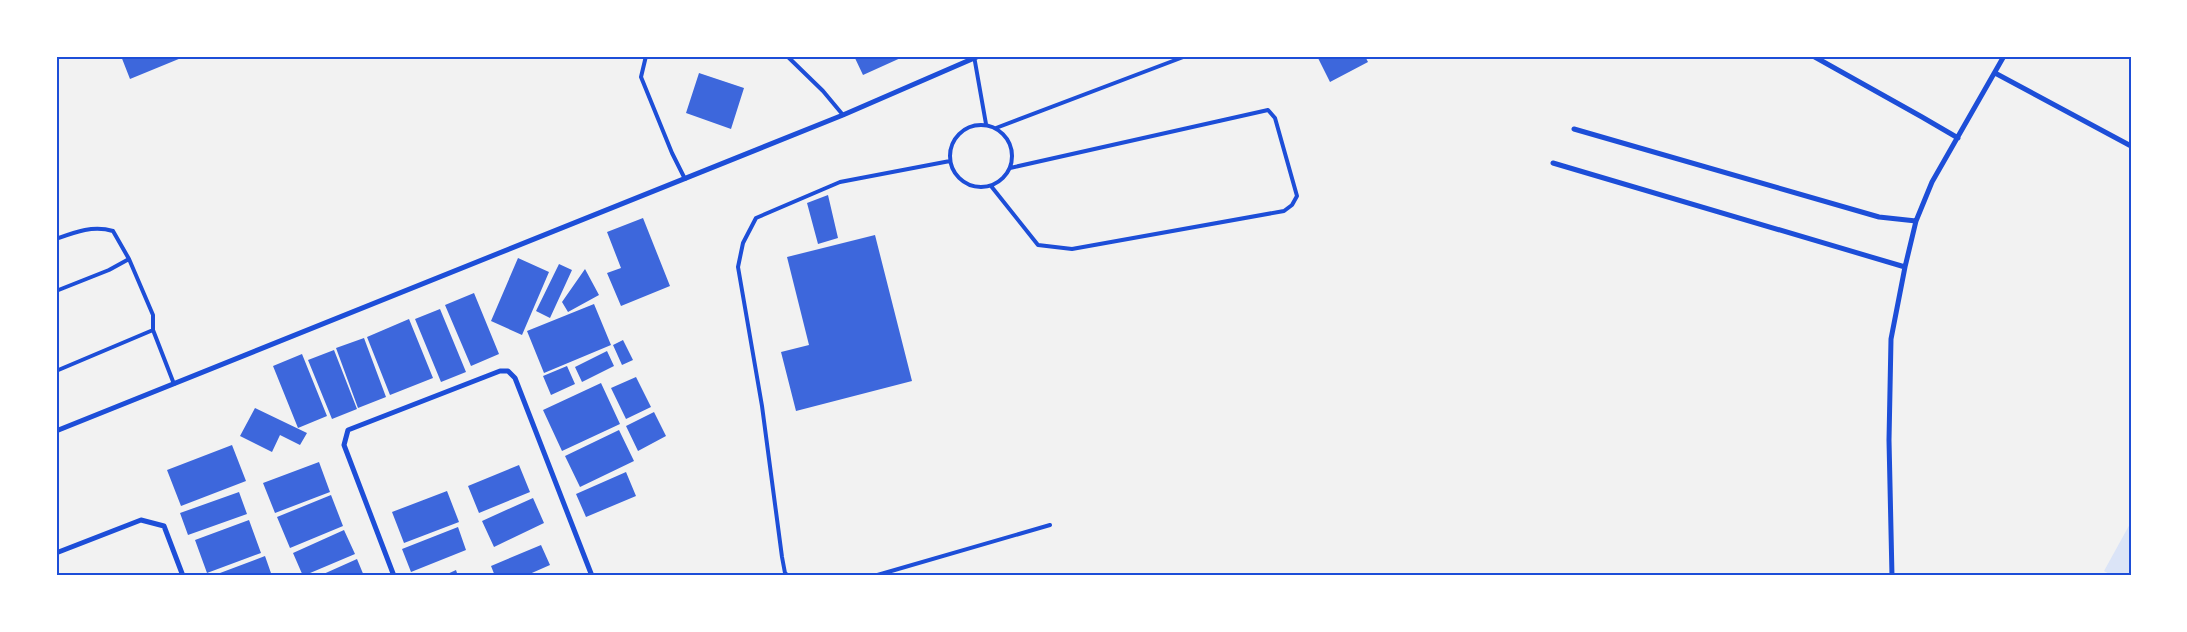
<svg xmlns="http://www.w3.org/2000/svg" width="2187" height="632" font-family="'Crimson Pro',serif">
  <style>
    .green { fill: #dbe4f7 }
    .building { fill: #3d67dc }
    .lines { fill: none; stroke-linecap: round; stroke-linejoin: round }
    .service { stroke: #1d4ed8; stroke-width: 4 }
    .minor { stroke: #1d4ed8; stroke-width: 5 }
    .neatline { fill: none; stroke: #1d4ed8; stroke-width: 2 }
  </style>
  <rect width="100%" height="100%" fill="#f2f2f2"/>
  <path class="green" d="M2131,522V576H2113L2104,571Z"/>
  <path class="building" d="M121,56H186L130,79Z
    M854,56H905L863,75Z
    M1317,56H1365L1368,62L1330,82Z
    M699,73L744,88L731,129L686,113Z
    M828,195L838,238L818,244L807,203Z
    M643,218L670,286L621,306L607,273L621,268L607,232Z
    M875,235L912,381L796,411L781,352L809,345L787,257Z
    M518,258L549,272L522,335L491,321Z
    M559,264L572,270L550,318L536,311Z
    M585,269L599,295L568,312L562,302Z
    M474,293L499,354L471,366L445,305Z
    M594,304L611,345L544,373L527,331Z
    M440,309L466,372L441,382L415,319Z
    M409,319L433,378L390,395L367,337Z
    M364,338L386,397L358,408L336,348Z
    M623,340L633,360L622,365L613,345Z
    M334,350L357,409L332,419L308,360Z
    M607,351L614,366L582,382L575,367Z
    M302,354L327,416L298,428L273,366Z
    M567,366L575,384L551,395L543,376Z
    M636,377L651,407L626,419L611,388Z
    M601,383L620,424L562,451L543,410Z
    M255,408L307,433L300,445L280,435L272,452L240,436Z
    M654,412L666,436L638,451L626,426Z
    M619,430L634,461L580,487L565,456Z
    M232,445L246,481L181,506L167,470Z
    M319,462L330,492L275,513L263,483Z
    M519,465L530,492L479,513L468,486Z
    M626,472L636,496L586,517L576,494Z
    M447,491L459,522L404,543L392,512Z
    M239,492L247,514L188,535L180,513Z
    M331,495L343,526L290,548L277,517Z
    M533,498L544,523L494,547L482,521Z
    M249,520L261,553L207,573L195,540Z
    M458,527L466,550L411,572L402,549Z
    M344,530L355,554L303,576L293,553Z
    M541,545L550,565L525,576H495L491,566Z
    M265,556L272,576H212Z
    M357,559L364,576H319Z
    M456,570L458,576H443Z"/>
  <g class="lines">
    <path class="service" d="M646,56L641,77L672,153L685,179
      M787,56L823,91L843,115
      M974,56L986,124
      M950 156a31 31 0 1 1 62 0a31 31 0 1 1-62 0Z
      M996,128L1186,56
      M991,186L1038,245L1072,249L1284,211L1292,205L1297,196L1275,118L1268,110L1010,168
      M56,239C75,232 93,225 113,231L129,259
      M56,291L109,270L129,259L153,315V330L56,371
      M153,330L174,384
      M788,576L785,573L782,557L762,406L738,267L743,243L756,218L840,182L950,161
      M874,576L1050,525"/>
    <path class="minor" d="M1813,56L1922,117L1958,138
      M1995,73L2131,146
      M1574,129L1879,217L1916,221
      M1553,163L1905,267
      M56,431L843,115L979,56
      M56,553L141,520L164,526L183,576
      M394,576L344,445L348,430L500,371H508L515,378L592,576
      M1892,576L1889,440L1891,339L1905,267L1916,221L1932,182L2004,56"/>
  </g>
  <rect width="2187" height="632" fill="none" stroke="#ffffff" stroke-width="115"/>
  <rect x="58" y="58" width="2072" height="516" class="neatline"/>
</svg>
